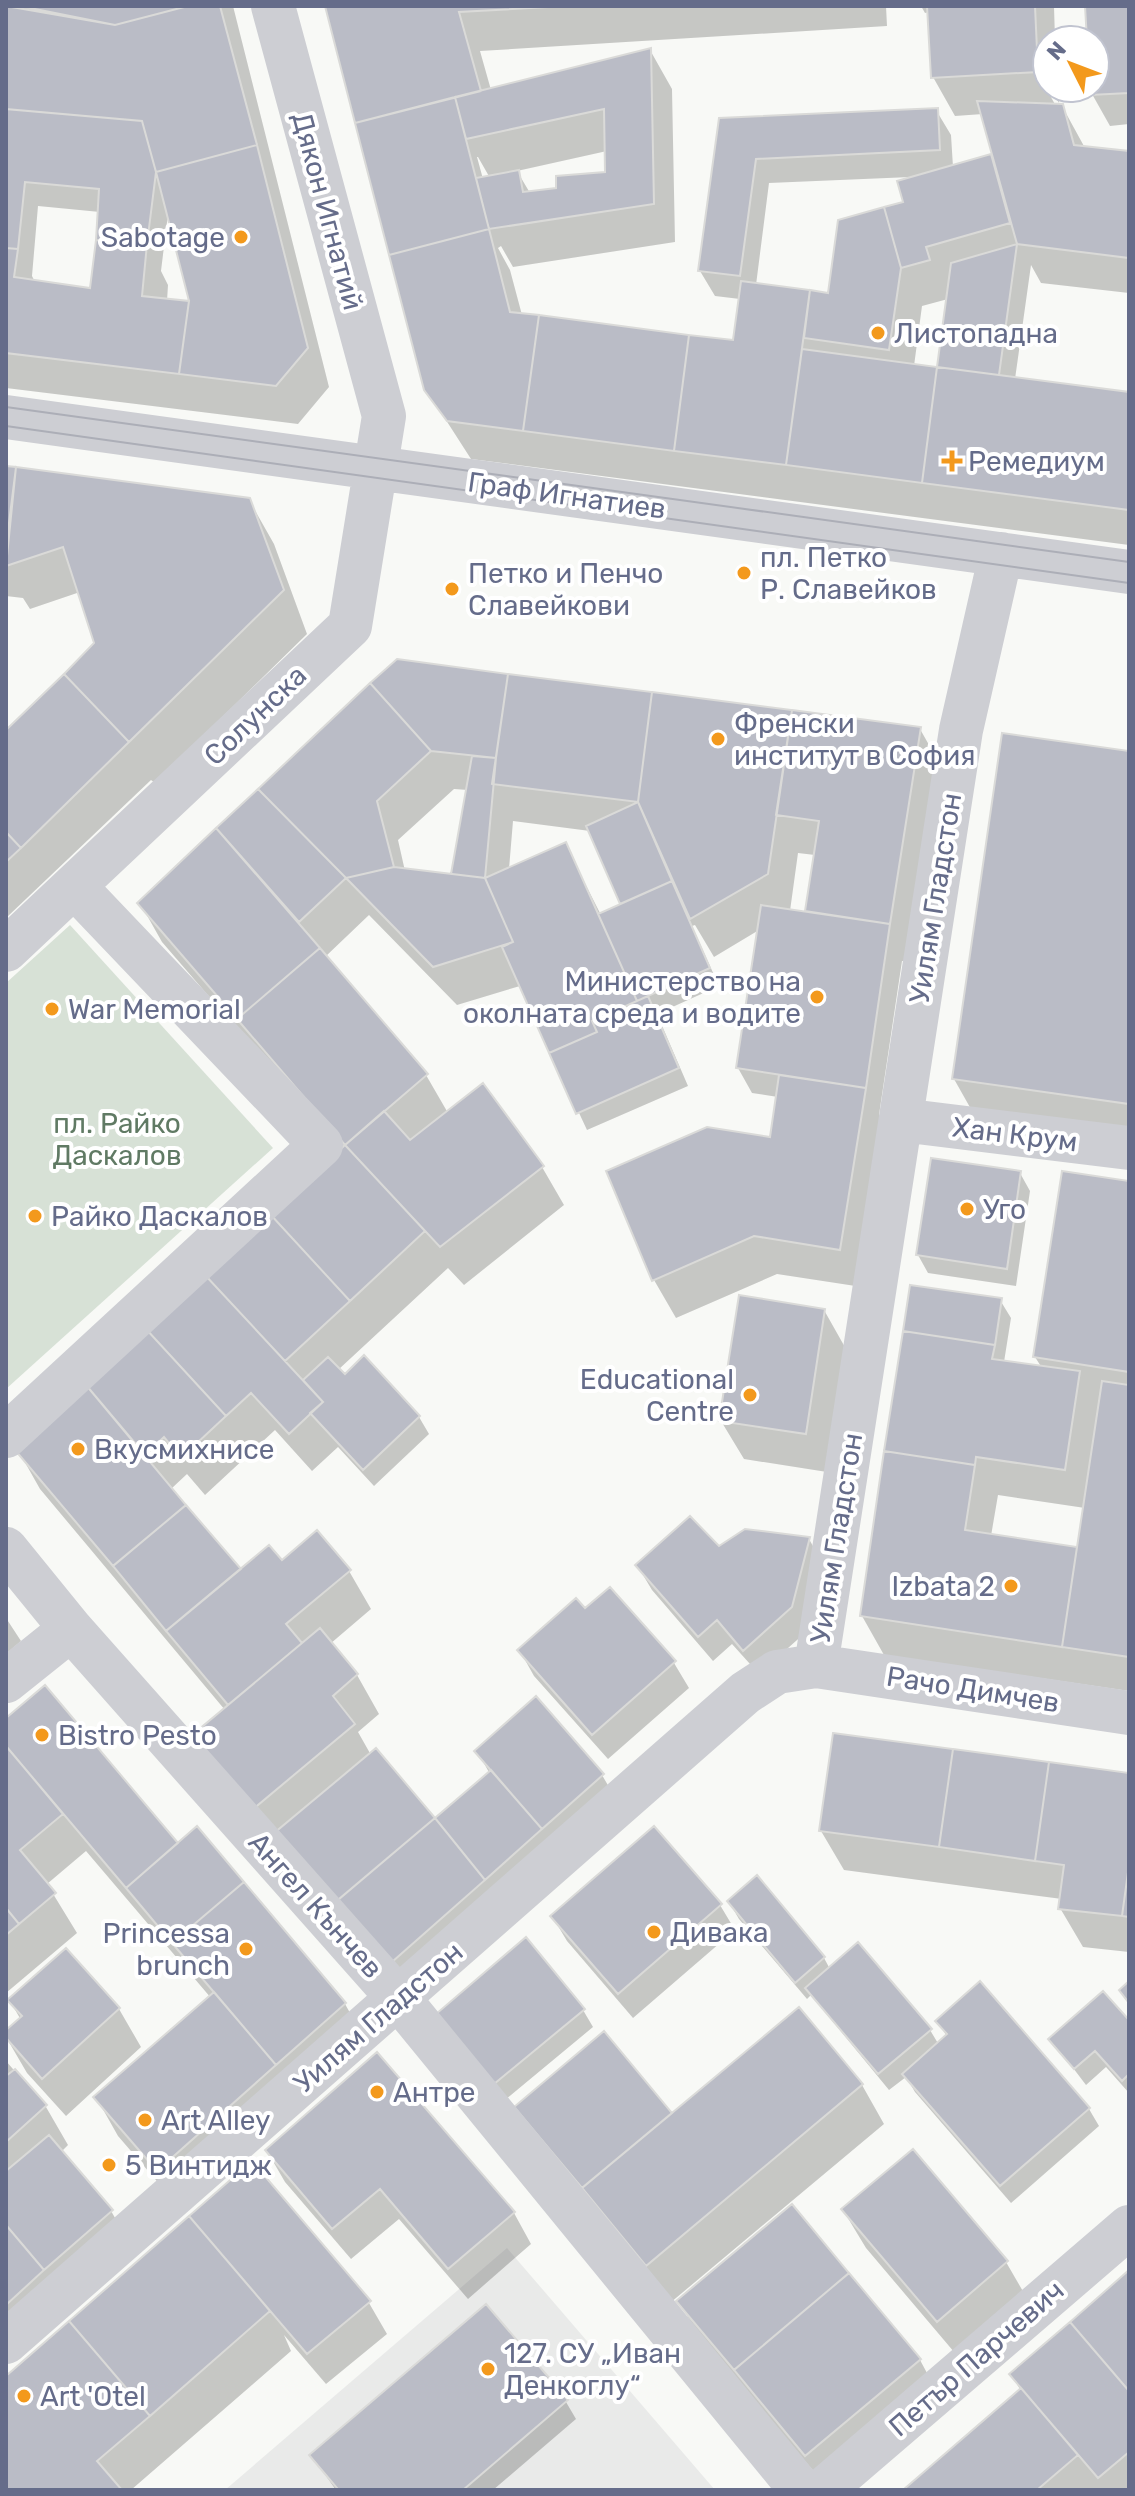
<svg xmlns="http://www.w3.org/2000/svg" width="1135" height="2496" font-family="Rubik,sans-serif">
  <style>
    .built { fill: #e9eae9 }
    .green { fill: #d7e1d6 }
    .shadow { fill: #0003; fill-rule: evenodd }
    .building { fill: #babcc6; stroke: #dadad8; stroke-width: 2 }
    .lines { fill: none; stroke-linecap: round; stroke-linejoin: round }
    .street { stroke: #cdced3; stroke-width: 44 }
    .tram { stroke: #acaeb7; stroke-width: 2 }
    .poi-dot { fill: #f3991c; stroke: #fff; stroke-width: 3 }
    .labels { text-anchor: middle; stroke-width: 8; stroke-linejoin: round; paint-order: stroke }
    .street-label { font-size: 28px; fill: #656c8a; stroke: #fff }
    .poi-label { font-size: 28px; fill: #656c8a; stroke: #fff; text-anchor: start }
    .park-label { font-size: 28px; fill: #607a64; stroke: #fff }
  </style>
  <rect width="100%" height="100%" fill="#f8f9f6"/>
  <path class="built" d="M507,2248L715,2490H225Z"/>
  <path class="green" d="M70,925L273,1148L6,1389V983Z"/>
  <path class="shadow" d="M6,6H233L329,387L298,424L6,388ZM38,206L100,212L91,290L35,282L32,276ZM168,214L191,303L167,301L168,285L161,271Z
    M327,6H886L887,26L480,51L491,90L650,50L672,89L675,242L513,267L501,246L498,248L510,270L522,315L734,343L740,299L715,296L700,271L720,119L936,110L951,135L953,167L994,156L983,114L955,116L933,77L929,12L925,13L921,6H1054L1055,40H1047V83L1035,62L1032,64L1056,106H1062L1085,148L1129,153V293L1041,283L1031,265L1015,379L1129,394V545L471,459L426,389ZM607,151V174L558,189L530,193L517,171ZM477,157H478L490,178L483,179ZM911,177L905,203L830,295L756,285L769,183ZM948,299L939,369L914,366L922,306Z
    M1087,6H1129V124L1110,126L1092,94L1095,40H1089Z
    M1050,88H1058L1059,103Z
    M6,468L249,500L274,544L307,634L155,783L151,780L6,918V732L97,643L80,592L30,609L23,598L6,596Z
    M397,661L920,729L942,768L912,962L902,961L879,1115L887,1128L862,1287L777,1274L676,1318L654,1280L771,1139L778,1097L752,1093L738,1068L759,930L714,957L695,925L692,926L719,986L657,1014L688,1086L587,1130L520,986L457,1005L369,915L325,957L426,1075L448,1113L542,1167L564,1205L464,1285L448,1268L338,1370L419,1417L429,1434L374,1486L338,1447L312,1471L275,1430L205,1495L187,1474L171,1489L240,1572L282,1563L349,1571L371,1609L330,1644L357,1675L379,1714L358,1732L371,1755L435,1821L490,1774L477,1751L602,1775L624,1813L408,2006L215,1775L225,1710L40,1489L18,1450L342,1151L162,942L140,903ZM454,789L468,790L453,876L405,871L398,840ZM513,821L590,831L623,905L601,915L565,844L509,869ZM798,853L815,855L807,914L790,911Z
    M1129,753V1139L976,1118L954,1079Z
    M1020,1173L1030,1191L1016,1286L928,1273L918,1255Z
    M1129,1184V1691L884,1655L862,1616L1000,1300L1011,1318L1004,1362L1042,1368L1035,1357ZM998,1495L1085,1508L1078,1549L991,1536Z
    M824,1310L846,1349L827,1472L744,1459L721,1421Z
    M809,1539L823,1564L806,1632L759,1674L732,1644L713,1661L652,1590L637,1565L719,1549Z
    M6,1618L21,1641L6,1654Z
    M520,1651L674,1663L689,1688L608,1759L534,1676Z
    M6,1720L178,1846L197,1829L345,2004L367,2043L180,2208L118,2136L96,2097L211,1998L86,1851L47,1884L77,1933L6,1993Z
    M1129,1775V1952L1083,1947L1060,1908L1062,1899L844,1870L821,1831Z
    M729,1902L824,1958L830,1969L930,2030L939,2045L947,2037L938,2021L1089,2109L1099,2126L1011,2203L915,2092L906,2077L889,2090L811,1995L807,1999L739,1919Z
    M720,1905L735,1930L633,2018L567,1941L552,1916Z
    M10,2001L119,2009L141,2047L66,2116L27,2073L6,2037L21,2020Z
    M583,2010L593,2027L505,2100L448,2032Z
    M798,2010L862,2085L884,2124L670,2303L594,2206L672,2115Z
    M1129,2023V2093L1106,2067L1086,2085L1051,2039Z
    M6,2061L46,2107L68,2145L61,2152L111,2211L121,2228L6,2331Z
    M267,2151L514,2213L531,2244L468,2299L399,2219L351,2259L285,2182Z
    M252,2164L369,2303L387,2334L326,2384L284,2335L291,2351L131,2490H6V2378Z
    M792,2207L920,2360L934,2386L821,2480L696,2332L679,2301Z
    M843,2210L1006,2262L1028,2300L960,2359L866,2248Z
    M1129,2273V2490H906L1021,2391L1011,2374Z
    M486,2307L566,2402L576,2419L493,2490H336L311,2455Z"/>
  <path class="building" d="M6,6L115,25L188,6H220L257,145L156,172L142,121L6,109Z
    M20,6H188L115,25Z
    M325,6H566L459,12L481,91L355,123Z
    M927,6H1035L1038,72L931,78Z
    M1085,6H1129V93L1090,95V88H1095V40H1087Z
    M651,48L654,204L489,229L476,178L519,170L523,192L556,188V176L605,172L604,109L466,139L455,97Z
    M455,97L489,229L389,255L355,123Z
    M977,101L1063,104L1074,145L1129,151V258L1017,244Z
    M938,108L940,150L756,159L740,276L698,271L719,118Z
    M6,109L142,121L156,172L147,244L96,240L99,189L25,182L18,249L6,248Z
    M257,145L308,348L276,386L179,374L189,301L156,172Z
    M991,154L1010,223L926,247L930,260L901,268L884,207L903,202L897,181Z
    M884,207L901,268L889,350L804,338L810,290L828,293L838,220Z
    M489,229L510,312L539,315L523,431L447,421L424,390L389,255Z
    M96,240L147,244L142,296L189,301L179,374L6,353V248L18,249L14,277L90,288Z
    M1017,244L999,375L937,367L951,263Z
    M741,281L810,290L786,465L674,451L689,335L733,340Z
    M539,315L689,335L674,451L523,431Z
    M802,349L937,367L922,483L786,465Z
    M937,367L1129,392V510L922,483Z
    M6,466L16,467L6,547Z
    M16,467L250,498L284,590L129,742L64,674L94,643L63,547L6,566Z
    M397,659L508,674L496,758L431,751L370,683Z
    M64,674L129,742L21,848L6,832V730Z
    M508,674L652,692L638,802L492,784Z
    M370,683L431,751L377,801L394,867L346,878L258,789Z
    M652,692L792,710L768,874L690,919L638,802Z
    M792,710L921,727L890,924L805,911L819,821L776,815Z
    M1002,733L1129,751V1104L952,1079Z
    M472,756L496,758L485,878L451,874Z
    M258,789L346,878L299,922L216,828Z
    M638,802L672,881L620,904L586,826Z
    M216,828L320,948L237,1019L137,903Z
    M6,832L21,848L6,862Z
    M566,842L637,1001L592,1021L597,1032L549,1053L502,947L513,942L485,878Z
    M394,867L485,878L513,942L433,967L346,878Z
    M672,881L710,968L637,1001L598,914Z
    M761,905L890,924L866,1088L736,1068Z
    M320,948L428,1074L345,1145L237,1019Z
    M648,996L679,1068L576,1114L549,1053L597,1032L592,1021Z
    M779,1075L866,1088L840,1250L754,1236L652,1281L606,1171L707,1127L770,1137Z
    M483,1083L544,1166L440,1247L345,1145L384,1111L410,1140Z
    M345,1145L425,1231L350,1301L270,1214Z
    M931,1158L1021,1171L1007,1269L916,1255Z
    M1062,1171L1129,1181V1372L1033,1357Z
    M270,1214L350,1301L285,1361L205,1275Z
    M205,1275L323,1402L289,1434L251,1393L226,1416L146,1329Z
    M910,1285L1002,1298L995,1345L903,1331Z
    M739,1295L825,1309L806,1434L719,1421Z
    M146,1329L226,1416L181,1458L164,1437L145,1455L86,1385Z
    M903,1331L995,1345L992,1359L1080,1371L1065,1470L976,1457L975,1465L884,1451Z
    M364,1355L420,1416L363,1470L310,1413L323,1402L303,1380L328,1357L345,1374Z
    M1102,1381L1129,1385V1657L1062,1647Z
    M86,1385L186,1505L113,1566L15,1450Z
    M884,1451L975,1465L965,1530L1077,1547L1062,1647L860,1616Z
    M186,1505L241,1569L166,1631L113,1566Z
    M690,1516L719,1546L745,1529L810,1537L792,1607L743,1651L717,1620L698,1637L635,1565Z
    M317,1530L351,1570L286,1624L302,1643L228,1705L166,1631L269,1545L282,1560Z
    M610,1587L676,1661L592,1735L517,1650L576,1598L585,1608Z
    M320,1628L358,1674L333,1696L355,1724L252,1810L191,1736Z
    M45,1685L178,1843L126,1888L6,1746V1718Z
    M536,1696L604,1774L542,1829L474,1751Z
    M833,1733L953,1749L939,1847L819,1831Z
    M6,1746L63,1814L20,1850L56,1893L19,1924L6,1908Z
    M376,1748L435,1818L332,1905L273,1834Z
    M953,1749L1049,1762L1035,1861L939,1847Z
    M1049,1762L1129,1773V1865L1122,1916L1058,1909L1064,1865L1035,1861Z
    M491,1770L542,1829L485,1880L435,1818Z
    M435,1818L485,1880L384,1969L332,1905Z
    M197,1826L244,1882L172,1943L126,1888Z
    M654,1826L722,1904L618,1994L550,1916Z
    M1129,1865V1917L1122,1916Z
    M757,1875L825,1957L795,1983L727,1901Z
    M244,1882L346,2003L276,2065L172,1943Z
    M6,1908L19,1924L6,1935Z
    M526,1937L585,2009L494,2084L436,2014Z
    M858,1942L932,2029L878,2074L805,1988Z
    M66,1948L120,2008L42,2079L6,2038V2030L22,2016L7,2000Z
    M980,1981L1090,2108L1000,2186L902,2074L947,2034L935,2021Z
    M1129,1981V2003L1119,1990Z
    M1103,1991L1129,2020V2074L1122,2081L1095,2051L1074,2069L1048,2039Z
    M214,1992L276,2065L157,2171L93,2097Z
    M799,2007L863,2084L646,2266L582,2188Z
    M604,2031L672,2113L582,2188L514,2107Z
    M377,2052L515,2212L448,2269L380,2189L332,2229L265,2150Z
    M15,2069L47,2105L6,2142V2076Z
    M49,2135L113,2210L44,2270L6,2225V2171Z
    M913,2149L1008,2261L937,2322L841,2209Z
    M252,2161L371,2301L307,2354L189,2216Z
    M792,2204L849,2273L734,2370L676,2301Z
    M189,2216L270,2311L150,2416L69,2321Z
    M6,2225L44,2270L6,2305Z
    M1129,2270V2391L1070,2322Z
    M849,2273L921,2359L805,2456L734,2370Z
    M486,2304L568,2400L463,2490H334L337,2488L309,2455Z
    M69,2321L150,2416L97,2461L122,2490H6V2376Z
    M1070,2322L1129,2391V2452L1098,2478L1009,2374Z
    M1021,2388L1078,2455L1037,2490H903Z"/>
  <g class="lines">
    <path class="street" d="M6,417L1129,572
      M6,950L350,626L384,416L273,6
      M901,1120L1129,1148
      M6,1436L321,1145L75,887
      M6,1549L71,1629L399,1999L801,2490
      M816,1666L961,730L1001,554
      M6,1681L71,1629
      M6,2342L745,1693L777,1672L816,1666L1129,1713
      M823,2490L1129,2227"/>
    <path class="tram" d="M6,407L1129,562
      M6,426L1129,583"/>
  </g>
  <g class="poi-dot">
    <circle cx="241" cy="237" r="8"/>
    <circle cx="878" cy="333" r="8"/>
    <path d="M948 449h8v8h8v8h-8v8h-8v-8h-8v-8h8z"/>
    <circle cx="744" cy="573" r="8"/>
    <circle cx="452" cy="589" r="8"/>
    <circle cx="718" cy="739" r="8"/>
    <circle cx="817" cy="997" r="8"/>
    <circle cx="52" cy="1009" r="8"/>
    <circle cx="967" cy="1209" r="8"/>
    <circle cx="35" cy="1216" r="8"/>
    <circle cx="750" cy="1395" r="8"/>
    <circle cx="78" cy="1449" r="8"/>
    <circle cx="1011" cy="1586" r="8"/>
    <circle cx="42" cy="1735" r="8"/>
    <circle cx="654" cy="1932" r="8"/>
    <circle cx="246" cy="1949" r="8"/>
    <circle cx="377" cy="2092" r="8"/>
    <circle cx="145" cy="2120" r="8"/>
    <circle cx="109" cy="2165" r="8"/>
    <circle cx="488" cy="2369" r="8"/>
    <circle cx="24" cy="2396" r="8"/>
  </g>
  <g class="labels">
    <g class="street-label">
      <text transform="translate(328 211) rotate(75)" y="10">Дякон Игнатий</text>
      <text transform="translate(567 495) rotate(8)" y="10">Граф Игнатиев</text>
      <text transform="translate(255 715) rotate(-44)" y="10">Солунска</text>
      <text transform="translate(935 898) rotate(-81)" y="10">Уилям Гладстон</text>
      <text transform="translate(1015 1134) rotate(7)" y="10">Хан Крум</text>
      <text transform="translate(836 1538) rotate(-81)" y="10">Уилям Гладстон</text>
      <text transform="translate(973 1689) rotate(9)" y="10">Рачо Димчев</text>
      <text transform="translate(316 1905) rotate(48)" y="10">Ангел Кънчев</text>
      <text transform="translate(378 2017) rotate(-41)" y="10">Уилям Гладстон</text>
      <text transform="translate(976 2358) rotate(-41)" y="10">Петър Парчевич</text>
    </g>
    <g class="poi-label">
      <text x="225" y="247" text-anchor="end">Sabotage</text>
      <text x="894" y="343">Листопадна</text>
      <text x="968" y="471">Ремедиум</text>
      <text x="760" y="567">пл. Петко<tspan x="760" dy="32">Р. Славейков</tspan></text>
      <text x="468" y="583">Петко и Пенчо<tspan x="468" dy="32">Славейкови</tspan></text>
      <text x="734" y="733">Френски<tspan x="734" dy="32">институт в София</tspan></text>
      <text x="801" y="991" text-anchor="end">Министерство на<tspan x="801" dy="32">околната среда и водите</tspan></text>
      <text x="68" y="1019">War Memorial</text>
      <text x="983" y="1219">Уго</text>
      <text x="51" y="1226">Райко Даскалов</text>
      <text x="734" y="1389" text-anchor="end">Educational<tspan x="734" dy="32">Centre</tspan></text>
      <text x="94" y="1459">Вкусмихнисе</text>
      <text x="995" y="1596" text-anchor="end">Izbata 2</text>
      <text x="58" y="1745">Bistro Pesto</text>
      <text x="670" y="1942">Дивака</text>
      <text x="230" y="1943" text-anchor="end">Princessa<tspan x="230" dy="32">brunch</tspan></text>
      <text x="393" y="2102">Антре</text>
      <text x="161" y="2130">Art Alley</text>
      <text x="125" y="2175">5 Винтидж</text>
      <text x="504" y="2363">127. СУ „Иван<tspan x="504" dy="32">Денкоглу“</tspan></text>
      <text x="40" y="2406">Art 'Otel</text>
    </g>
    <g class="park-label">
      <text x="117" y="1133">пл. Райко<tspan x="117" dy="32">Даскалов</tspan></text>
    </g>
  </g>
  <rect width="1135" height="2496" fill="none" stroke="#656c8a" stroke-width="16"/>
  <g transform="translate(1071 64) rotate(312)"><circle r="38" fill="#ffffff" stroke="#c1c4d0" stroke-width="2"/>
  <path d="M0-6L14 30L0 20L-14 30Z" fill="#f3991c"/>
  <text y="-12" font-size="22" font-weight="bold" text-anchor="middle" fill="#656c8a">N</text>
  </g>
</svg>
